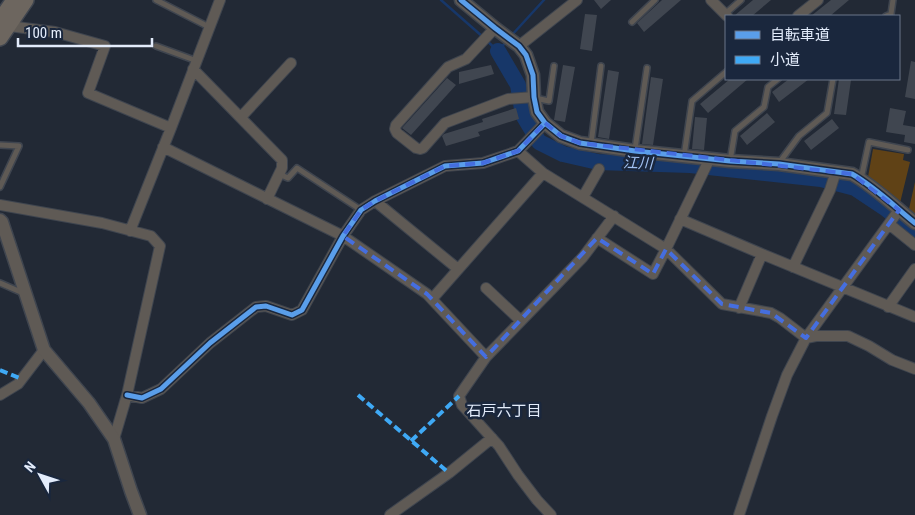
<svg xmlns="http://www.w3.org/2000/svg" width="915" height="515" font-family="'Roboto Condensed','Noto Sans JP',sans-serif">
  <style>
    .green { fill: #604216 }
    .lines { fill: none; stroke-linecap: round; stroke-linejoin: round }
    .stream { stroke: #173769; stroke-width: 2.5 }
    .river { stroke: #173769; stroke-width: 16 }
    .building { fill: #404650 }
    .service-casing { stroke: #3f454f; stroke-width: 8 }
    .minor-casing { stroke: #3f454f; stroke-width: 12 }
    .tertiary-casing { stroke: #3f454f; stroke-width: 15 }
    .secondary-casing { stroke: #3f454f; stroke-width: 18 }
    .service { stroke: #5f5a55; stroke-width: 5 }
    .minor { stroke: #5f5a55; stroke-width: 10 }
    .tertiary { stroke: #5f5a55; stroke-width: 12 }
    .secondary { stroke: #6d665f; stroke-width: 15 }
    .quiet { stroke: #3fa9f5; stroke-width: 4; stroke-dasharray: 8 4; stroke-linecap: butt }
    .cycleway-casing { stroke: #1a273d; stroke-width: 8 }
    .cycleway { stroke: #5a9eea; stroke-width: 5 }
    .marked { fill: none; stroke: #456edf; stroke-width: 4; stroke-dasharray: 10 6; stroke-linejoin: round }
    .labels { text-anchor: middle; stroke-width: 5; stroke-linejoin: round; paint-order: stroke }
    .water-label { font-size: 15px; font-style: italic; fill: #a1c1f2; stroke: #1a273d }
    .neighbourhood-label { font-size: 15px; fill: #e3ecfb; stroke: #1a273d }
  </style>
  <rect width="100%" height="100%" fill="#222935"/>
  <path class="green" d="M873,149L904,154L903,160L910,162L900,203L868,177Z
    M915,182V214L909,209Z"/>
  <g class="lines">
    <path class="stream" d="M441,0L483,37
      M511,36L544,0
      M487,41L498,51L506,42"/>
    <path class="river" d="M498,51L518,85L523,115L539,142L563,154L598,162L690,165L821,179L855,188L885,208L915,232"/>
  </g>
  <path class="building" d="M594,0H611L601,9Z
    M662,0H681L644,32L637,23Z
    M753,0H771L752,16H734Z
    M831,0H849L830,16H811Z
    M585,14L597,15L592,51L580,49Z
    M911,61L915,62V99L905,97Z
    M491,65L494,74L459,84V72Z
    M563,65L575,67L565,122L554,120Z
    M608,70L619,72L609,139L598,137Z
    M651,77L663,79L653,145L642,144Z
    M447,78L456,85L411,135L402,128Z
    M730,79H748L708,113L700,104Z
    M789,79H809L779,102L772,92Z
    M839,79L851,80L846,115L834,114Z
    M516,108L519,119L478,132L480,136L446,146L442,136L444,134L483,122L482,119Z
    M890,108L906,111L903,125L915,127V144L904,142L905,135L886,132Z
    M767,113L775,122L747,145L740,136Z
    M695,117L707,118L704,150L692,149Z
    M832,119L839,128L811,150L804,141Z"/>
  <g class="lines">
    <g class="service-casing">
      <path id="service" d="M156,0L209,27
        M725,14L741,0
        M886,16L891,14L893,0
        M632,22L655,0
        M156,46L197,61
        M535,98L549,101L554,66
        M591,144L601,66
        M0,145L19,146L0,187
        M635,149L647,68
        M684,156L692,101L726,72
        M730,161L735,131L764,107L768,87L778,79
        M779,163L799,136L827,113L833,79
        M279,174L288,178L297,168L361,210
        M861,179L869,142L908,150
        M0,283L23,293"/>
    </g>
    <g class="minor-casing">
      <path id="minor" d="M711,0L727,16
        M798,16L818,0
        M9,26L55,32L105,46L88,93L171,128
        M495,28L466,59L448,67L396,125L395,129L397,133L416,148L420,149L423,148L445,123L508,99L534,97
        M519,46L577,0
        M193,69L282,160V168L267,199
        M241,117L291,63
        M163,147L343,236L427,294L486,357
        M518,151L543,173L666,249L722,304L771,313L780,318L806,338
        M583,197L599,169
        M375,201L458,269
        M0,205L102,223L151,236L160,246L127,395L114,439
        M680,219L762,254L915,317
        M889,224L915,245
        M130,231L171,128L220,0
        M597,238L653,274L666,249L710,158
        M793,267L830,190L836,171
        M486,288L521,321
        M432,299L543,173
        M888,307L915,269
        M739,308L762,254
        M806,338L816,336H848L869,346L892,360L915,369
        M0,395L18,384L44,350
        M127,395L142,398L161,389L210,343L256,307L266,306L292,315L302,310L343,236L361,210L375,201L445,166L483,163L518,151L545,123
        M390,515L449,473L492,438
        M551,515L537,500L518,475L499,446L462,405L459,396L486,357L583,257L614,216
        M739,515L772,416L787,375L806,338L899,210"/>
    </g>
    <g class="tertiary-casing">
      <path id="tertiary" d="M461,0L495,28L519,46L526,55L533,75L534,97L537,112L545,123L561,136L580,143L635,151L730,161L779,164L852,174C875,187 894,206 915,223
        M0,220L2,222L44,350L89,403L114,439L131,491L140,515"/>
    </g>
    <g class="secondary-casing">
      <path id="secondary" d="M0,20L14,0
        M0,38L26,0"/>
    </g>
    <use href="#service" class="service"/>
    <use href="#minor" class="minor"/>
    <use href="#tertiary" class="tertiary"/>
    <use href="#secondary" class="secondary"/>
    <path class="quiet" d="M0,370L22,379
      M358,395L449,473
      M411,441L459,396"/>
    <g class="cycleway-casing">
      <path id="cycleway" d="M461,0L495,28L519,46L526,55L533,75L534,97L537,112L545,123L561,136L580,143L635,151L730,161L779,164L852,174C875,187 894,206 915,223
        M127,395L142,398L161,389L210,343L256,307L266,306L292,315L302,310L343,236L361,210L375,201L445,166L483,163L518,151L545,123"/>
    </g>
    <use href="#cycleway" class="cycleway"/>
  </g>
  <path class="marked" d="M545,123L561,136L580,143L852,174L899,210L806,338L771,313L722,304L666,249L653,274L597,238L486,357L427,294L343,236L361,210L375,201L445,166L483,163L518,151Z"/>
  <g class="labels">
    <g class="water-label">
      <text transform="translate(638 163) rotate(2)" y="5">江川</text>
    </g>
    <g class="neighbourhood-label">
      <text x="504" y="416">石戸六丁目</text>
    </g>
  </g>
  <rect x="725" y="15" width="175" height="65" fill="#1a273d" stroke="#6a7689"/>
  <rect x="735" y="31" width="25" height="8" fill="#5a9eea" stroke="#6a7689"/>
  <text x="770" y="40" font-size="15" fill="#e3ecfb">自転車道</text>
  <rect x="735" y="56" width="25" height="8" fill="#3fa9f5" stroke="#6a7689"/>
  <text x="770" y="65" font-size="15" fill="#e3ecfb">小道</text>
  <g transform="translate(40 475) rotate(310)" stroke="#1a273d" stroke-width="4" paint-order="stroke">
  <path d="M0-4L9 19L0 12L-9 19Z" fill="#e3ecfb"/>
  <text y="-8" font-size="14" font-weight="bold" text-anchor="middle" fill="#e3ecfb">N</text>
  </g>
  <path d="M18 38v8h134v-8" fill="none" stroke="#e3ecfb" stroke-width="2.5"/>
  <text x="25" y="38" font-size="15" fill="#e3ecfb" stroke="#1a273d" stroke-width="4" paint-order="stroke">100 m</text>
</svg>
